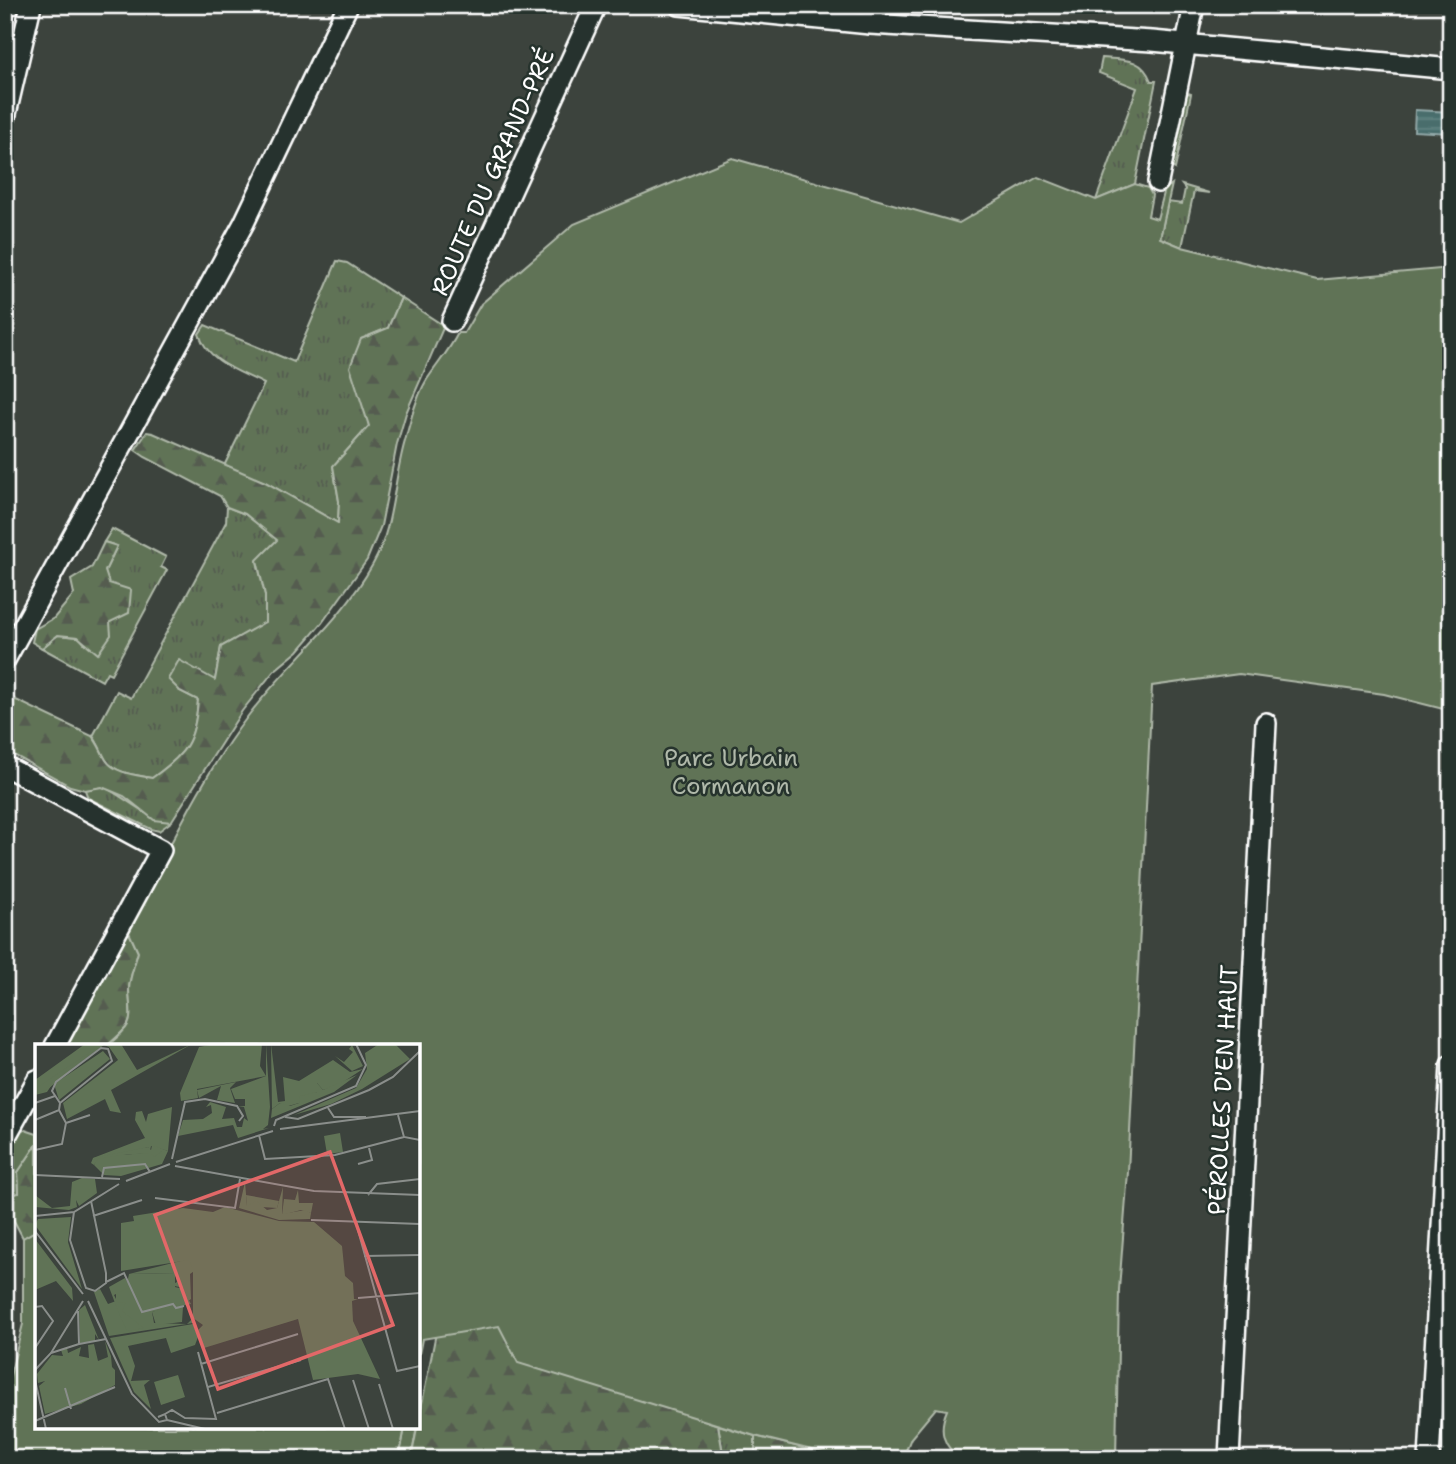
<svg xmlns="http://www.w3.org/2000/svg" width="1456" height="1464" font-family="'Shantell Sans',sans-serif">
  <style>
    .grass { fill: url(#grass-tufts); stroke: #b0b9aa; stroke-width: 2 }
    .forest { fill: url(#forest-firs); stroke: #b0b9aa; stroke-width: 2 }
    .park { fill: #607356; stroke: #b0b9aa; stroke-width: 2 }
    .water { fill: url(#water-rules); stroke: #91a7a7; stroke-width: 2 }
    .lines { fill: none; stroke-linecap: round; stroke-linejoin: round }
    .minor-casing { stroke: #fff; stroke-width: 24 }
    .minor { stroke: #26332d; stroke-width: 19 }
    .labels { text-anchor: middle; stroke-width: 5; stroke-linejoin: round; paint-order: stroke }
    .street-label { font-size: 24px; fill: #fff; stroke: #26332d }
    .park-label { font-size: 24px; fill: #b0b9aa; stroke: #26332d }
    .inset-road { fill: none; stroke: #8a8e8b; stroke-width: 2 }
    .view { fill: #e26868; fill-opacity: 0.15; stroke: #e26868; stroke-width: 3.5 }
    .inset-edge { fill: none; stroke: #fff; stroke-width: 3.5 }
  </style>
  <defs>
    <pattern id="grass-tufts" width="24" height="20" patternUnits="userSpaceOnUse" patternTransform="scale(1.75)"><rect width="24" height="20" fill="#607356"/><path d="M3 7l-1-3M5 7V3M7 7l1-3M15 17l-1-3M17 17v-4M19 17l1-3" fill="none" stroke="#545c50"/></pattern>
    <pattern id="forest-firs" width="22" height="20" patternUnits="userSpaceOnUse" patternTransform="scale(1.75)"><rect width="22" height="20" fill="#607356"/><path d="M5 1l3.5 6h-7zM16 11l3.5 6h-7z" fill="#545c50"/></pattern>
    <pattern id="water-rules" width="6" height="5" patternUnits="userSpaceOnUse" patternTransform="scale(1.75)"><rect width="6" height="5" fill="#486d6c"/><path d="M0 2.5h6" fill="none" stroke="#638382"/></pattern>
  </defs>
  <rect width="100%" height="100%" fill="#3c433d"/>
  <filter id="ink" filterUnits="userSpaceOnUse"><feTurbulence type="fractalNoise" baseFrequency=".0143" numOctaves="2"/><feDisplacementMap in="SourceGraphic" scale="14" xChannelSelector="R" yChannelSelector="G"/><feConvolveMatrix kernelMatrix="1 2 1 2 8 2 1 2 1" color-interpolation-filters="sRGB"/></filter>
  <g filter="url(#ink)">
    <path class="grass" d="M1102,58C1124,60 1142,57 1151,81H1156L1135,184L1096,200L1137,88L1099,73Z
      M1184,92L1191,94L1175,169L1170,166Z
      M1182,185L1209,193L1194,191L1182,247L1160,238L1168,202L1182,204L1185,189Z
      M337,261L347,263L401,298L388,328L361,339L364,403L369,426L333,466L339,501L338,523L265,482L224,466L264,384C239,371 208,362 199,334L205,325L294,362Z
      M227,507L245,514L278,540L257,561L265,595L266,622L221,647L215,680L180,691L198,700C195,742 186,754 152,778C138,775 115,774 106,760C101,752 99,744 93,736L117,691L131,698L226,522Z
      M112,529L166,557L161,567L167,570L111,674L107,672L102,681L42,648L58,635L79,637L85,644L109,622L105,571L117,546L104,542Z
      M102,786C126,797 145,818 171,822L159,831L151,829L88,798L85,790Z
      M718,1425L755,1436V1459H724Z
      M405,1427H417L411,1459H399Z"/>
    <path class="forest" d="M401,298L444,326L406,413L397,444L381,526L367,560L322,623L298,651L274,671L242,711L171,822L154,820L124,796L102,787L85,790L70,786L5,750V699L12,698L92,736C99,744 101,752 106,760C115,774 138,775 152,778C186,754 195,742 198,700L180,691L168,679L179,660L215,680L221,647L265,622V595L257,560L277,540L245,514L227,507L220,496L145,457L135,450L147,432L153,433L265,482L338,523L339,501L333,466L369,426L350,367L361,339L388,328Z
      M104,542L117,546L105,571L109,583L131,590L129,613L110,622L111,635L98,654L78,637L58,635L42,648L32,642L35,629L54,618L74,594L71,580L92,567Z
      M127,928L138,952C135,964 129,978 129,990C131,1025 135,1022 107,1046H66Z
      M443,1047L657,1403L718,1425L724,1459H621L619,1455L615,1459H411L436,1333Z
      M37,1144V1230L23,1238L12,1217L9,1195L19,1193L18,1172Z
      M755,1436L848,1459H755Z"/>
    <path class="park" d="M732,158L959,223L1038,177L1096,200L1135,184L1148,188L1152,195L1148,216L1157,219L1165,189L1172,184L1160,238L1182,247L1317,280L1451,268V711L1384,694L1239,674L1152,686L1128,1172L1119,1290L1116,1459H961C943,1446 938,1431 947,1410L936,1408L911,1438L903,1458L862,1456L861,1459H848L755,1436L518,1363L499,1326L422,1339L418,1359V1046H107C135,1022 131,1025 129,990C129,978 135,964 138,952L127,928C165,857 199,780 248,716C288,663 340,623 373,564C394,527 393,482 405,441C410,422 416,398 426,381C437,364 449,351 458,333H464L481,304L574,224Z
      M22,1129L37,1134V1144L18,1172L19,1193L5,1195V1155Z
      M37,1230V1427H405L399,1459H5V1396L23,1324V1238Z"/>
    <path class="water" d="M1415,110L1451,112V133L1414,131Z"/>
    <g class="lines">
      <g class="minor-casing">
        <path id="minor" d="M679,5L870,24L1152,41L1451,69
          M870,24L876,5
          M5,118L31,5
          M1158,182L1194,5
          M452,321L596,5
          M5,660L244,223L348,5
          M5,766L161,850L55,1046
          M5,1138L37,1080
          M1229,1459L1266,723
          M1429,1459L1451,1065"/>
      </g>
      <use href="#minor" class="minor"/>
    </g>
  </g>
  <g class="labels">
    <g class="street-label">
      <text transform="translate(493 172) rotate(-66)" y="8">ROUTE DU GRAND-PRÉ</text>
      <text transform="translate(1223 1090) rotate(-87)" y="8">PÉROLLES D'EN HAUT</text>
    </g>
    <g class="park-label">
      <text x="731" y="766">Parc Urbain<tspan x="731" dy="28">Cormanon</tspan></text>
    </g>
  </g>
  <g transform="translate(35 1044)">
    <rect width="385" height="385" fill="#3c433d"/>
    <path d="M50,0H86L102,26L157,0L76,46L86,69L75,67L70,55L32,75L28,59L83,16L74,3L69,1L18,39L12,48L0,51V36ZM231,0L235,63L233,81L228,85L234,84L203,94L198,81L143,92L148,76L168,75L177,69L176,61L171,63L175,58L191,63L187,75L199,74L202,83H207L209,74L213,77L209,63L203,62H210V55H200L196,45L231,32ZM236,0L243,58L250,57L248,33L264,37L298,16L315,28L328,25L302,42L288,46L282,39V48L264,59L250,63L245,59L237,65ZM317,1L328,22L317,27L300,12L309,18L318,8L314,5ZM68,7L75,15L24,56L19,40ZM201,38L195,44L200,59L182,56L186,42L164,54L162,46ZM137,63L133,107L116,102L115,107L113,103L88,111L127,107V120L86,132L69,131L59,121L62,114H58L110,94L100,76L101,68L107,67L111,78L113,70ZM47,134L60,135L62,149L44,162L41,156L42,163L34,166L0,163V151L17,164L35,162L37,138ZM263,146L264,159H278L276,169L266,166L247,171L249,155L260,156ZM211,151L244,157L242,164L212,162ZM36,173L33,198L47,245L0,181L3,175ZM140,229V243L148,245L156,260L117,268L119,279L152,280L158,274V279L74,292L59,248L65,245L73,260L81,257V248L91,244L94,230ZM50,261L64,296L60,290V297L45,299L44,266ZM158,280L163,293L160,301L136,309L131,294L93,302L100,322L96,337L115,336L109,341L116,365L99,348L75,294ZM70,297L76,312L77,323L80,326V341L46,360L10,370L4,342L10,337L3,339L2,330L17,311L28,312L26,306L32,304L33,309L46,303L44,312L54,314L53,301L59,300L63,317L73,313Z" fill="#607356"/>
    <path d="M67,0L13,45L0,50V45ZM344,0H360L375,15L327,45L296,60L259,71L321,44L332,25L330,9ZM322,31L299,48L236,74L237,65L245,59L255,62L264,59L265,52L282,48V39L288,46ZM117,101L133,107L127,120V107L119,113L116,109L87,111L63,115L59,121L56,119L58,114L113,103L116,106ZM210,138L212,162L221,157L232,166L242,164L248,143L247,170L270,166L276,169L275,175L244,176L204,164ZM0,195L37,244L38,257L21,237L0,246ZM189,206L155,230L156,255L152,258L148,244L136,241L142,238L140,229L94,230ZM90,234L95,243L79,251L83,259L91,258L87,267L109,284L92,287L83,267L74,243Z" fill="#607356"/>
    <path d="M305,89L308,108L292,110L289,92ZM190,163L244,177L279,178L307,202L310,232L318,239L319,255H323L317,257L318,277L345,335L323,330L278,336L263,275L169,304L163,286L168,281L158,274V225L154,216L86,227V179L99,177L98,172L148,164L178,168ZM143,331L150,353L126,361L119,338Z" fill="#607356"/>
    <path d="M180,0H227L225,22L231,32L162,45L163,54L146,57L145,49L164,3ZM138,261L148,263L147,278L121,281L117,268Z" fill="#607356"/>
    <path class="inset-road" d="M0,59L20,52M293,64L299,73H331M24,66L25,59L77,17L73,5L66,4L21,38L17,47L25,59M363,71L369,93L385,96M250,73L263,75L334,46L358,33L385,7M0,76L24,66L31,79L27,100L0,106M31,79L55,71M239,82L241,76L321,42L331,21L321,0M245,85L385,67M224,91L230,115L300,111L369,93M137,115L150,58L170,55L202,62L208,72L204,77M141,118L238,87M323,120L337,116L334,104M140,122L279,147L385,151M0,131L85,135M67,133L69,124L110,120L115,128M91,137L135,120M333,151L342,140L385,135M120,154L200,164L205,135M39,168L35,196L51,244L60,247L71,239V229L56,157M0,172L39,168L84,140M58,172L107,156M276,176L385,180M321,179L362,327L385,322M0,187L48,250M329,212L385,211M71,238L89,229L107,268L138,260L141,264L149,262M323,254L385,249M53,257L97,350L124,378L132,376L130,370L123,373M0,263L7,262L18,277L0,304M43,267L44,300L71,295M16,309L44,300M166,320L263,290M0,326L16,309L48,257M0,336L11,385M318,336L334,385M344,340L358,385M173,343L266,316M30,344L36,365M182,369L293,335L310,385M130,370L137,366L150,374L181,375L163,308M132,376L170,385M0,377L80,343"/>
    <path class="view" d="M295,108L358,281L183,345L120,171Z"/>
    <rect width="385" height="385" class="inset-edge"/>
  </g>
  <rect width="1456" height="1464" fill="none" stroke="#26332d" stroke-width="28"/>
  <rect x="14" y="14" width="1428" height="1436" fill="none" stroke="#fff" stroke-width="2.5" filter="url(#ink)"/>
</svg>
